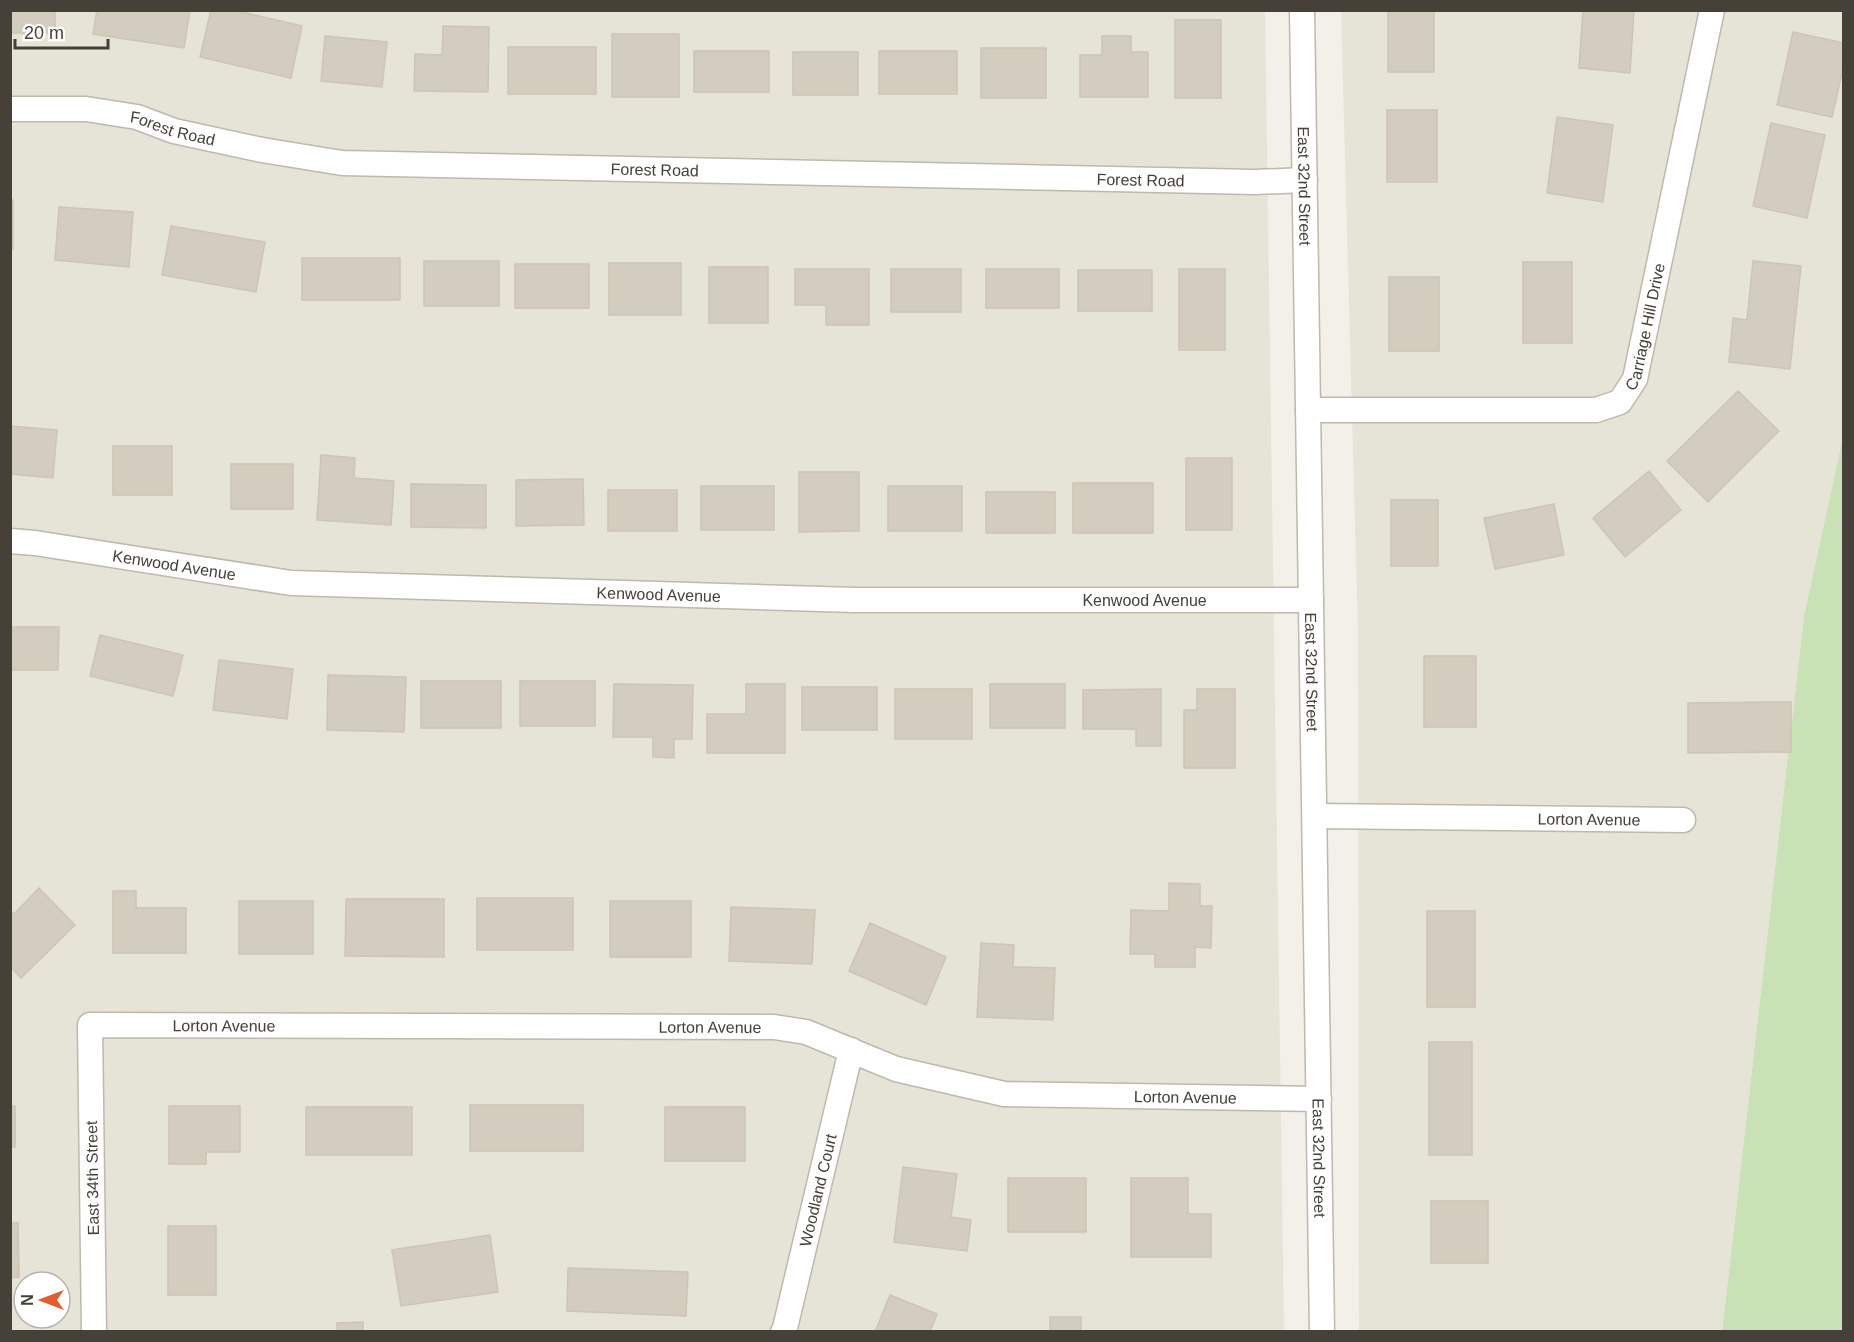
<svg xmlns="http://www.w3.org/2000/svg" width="1854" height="1342" font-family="Arial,sans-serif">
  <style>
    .residential { fill: #e6e3d7; fill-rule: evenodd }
    .green { fill: #c9e2b5 }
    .building { fill: #d3cdbf; stroke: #cdc5b3; stroke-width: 1.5 }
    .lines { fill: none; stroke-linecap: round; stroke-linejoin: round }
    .minor-casing { stroke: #bdb9ac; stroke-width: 27 }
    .minor { stroke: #fff; stroke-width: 24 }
    .labels { text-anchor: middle; stroke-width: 6; stroke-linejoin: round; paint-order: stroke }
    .street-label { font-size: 16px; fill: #454138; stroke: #fff }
  </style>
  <rect width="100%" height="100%" fill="#f2f0e8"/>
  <path class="residential" d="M10,11H1265L1284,1331H11ZM24,1282H60V1318H24Z
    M1341,11H1843V437L1804,616L1722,1331H1359L1358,633Z"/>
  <path class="green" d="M1843,437V1331L1722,1332L1804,616Z"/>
  <path class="building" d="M10,10H55V33H10Z
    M97,10H190L184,48L93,34Z
    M211,10H234L302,26L291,78L200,57Z
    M1388,10H1434V72H1388Z
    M1583,10H1634L1630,73L1579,68Z
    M1175,20H1221V98H1175Z
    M443,26L489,27L488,92L414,91L415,54L442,55Z
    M1793,32L1844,43V64L1832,117L1777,105Z
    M612,34H679V97H612Z
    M325,36L387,42L382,87L321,81Z
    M1102,36H1131V52H1148V97H1080V55H1102Z
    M508,47H596V94H508Z
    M981,48H1046V98H981Z
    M694,51H769V92H694Z
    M879,51H957V94H879Z
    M793,52H858V95H793Z
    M1387,110H1437V182H1387Z
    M1557,117L1613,125L1603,202L1547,193Z
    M1771,123L1825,135L1807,218L1753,206Z
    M10,200H13V249H10Z
    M59,207L133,212L129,267L55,260Z
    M171,226L265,242L256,292L162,275Z
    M302,258H400V300H302Z
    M424,261H499V306H424Z
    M1753,261L1801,266L1790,369L1729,362L1733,318L1747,320Z
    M1523,262H1572V343H1523Z
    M609,263H681V315H609Z
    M515,264H589V308H515Z
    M709,267H768V323H709Z
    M795,269H869V325H826V305H795Z
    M891,269H961V312H891Z
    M986,269H1059V308H986Z
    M1179,269H1225V350H1179Z
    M1078,270H1152V311H1078Z
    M1389,277H1439V351H1389Z
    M1738,391L1779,431L1708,502L1667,461Z
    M10,426L57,430L53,478L10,474Z
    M113,446H172V495H113Z
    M321,455L355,458L354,478L394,481L391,525L317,520Z
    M1186,458H1232V530H1186Z
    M231,464H293V509H231Z
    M1649,471L1681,510L1625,557L1593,518Z
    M799,472H859V531L799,532Z
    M583,479L584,525L516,526V480Z
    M1073,483H1153V533H1073Z
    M411,484L486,485V528L411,527Z
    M701,486H774V530H701Z
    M888,486H962V531H888Z
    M608,490H677V531H608Z
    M986,492H1055V533H986Z
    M1391,500H1438V566H1391Z
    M1554,504L1564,555L1495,569L1484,518Z
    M10,627H59L58,670H10Z
    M100,635L183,655L173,696L90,676Z
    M1424,656H1476V727H1424Z
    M219,660L293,669L287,719L213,710Z
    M328,675L406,677L404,732L327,730Z
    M421,681H501V728H421Z
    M520,681H595V726H520Z
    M614,684L693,685L692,739H674V758L653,757V737H613Z
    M746,684H785V753H707V714H746Z
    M990,684H1065V728H990Z
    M802,687H877V730H802Z
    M895,689H972V739H895Z
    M1161,689V746H1136V729H1083V690Z
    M1197,689H1235V768H1184V710H1197Z
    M1791,702V752L1688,753V703Z
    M1169,883L1200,884V906H1212L1211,948L1195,947V967H1155V954H1130L1131,910L1169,911Z
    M39,888L75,925L21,978L10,967V911L14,914Z
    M113,891H136V908H186V953H113Z
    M477,898H573V950H477Z
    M346,899H444V957L345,956Z
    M239,901H313V954H239Z
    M610,901H691V957H610Z
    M731,907L815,910L812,964L729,961Z
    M1427,911H1475V1007H1427Z
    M870,923L946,957L926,1005L849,971Z
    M981,943L1014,945L1013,967L1055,968L1053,1020L977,1017Z
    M1429,1042H1472V1155H1429Z
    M470,1105H583V1151H470Z
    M10,1106H15V1147H10Z
    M169,1106H240V1152H206V1164H169Z
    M306,1107H412V1155H306Z
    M665,1107H745V1161H665Z
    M903,1167L957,1174L951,1217L971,1220L967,1251L894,1242Z
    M1008,1178H1086V1232H1008Z
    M1131,1178H1188V1214H1211V1257H1131Z
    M1431,1201H1488V1263H1431Z
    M10,1223H18L19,1277L10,1278Z
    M168,1226H216V1295H168Z
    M490,1235L498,1292L401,1306L392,1250Z
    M568,1268L688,1272L686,1316L567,1311Z
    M890,1295L937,1314L930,1332H875Z
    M1050,1317H1081V1332H1050Z
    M363,1322V1332H337V1323Z"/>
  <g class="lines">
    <g class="minor-casing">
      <g id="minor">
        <path id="s1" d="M1302,10L1322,1332"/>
        <path id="s2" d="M10,109H86L137,117L174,131L262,150L342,163L1255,182L1305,180"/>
        <path id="s3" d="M1308,410H1596L1620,402L1635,379L1712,10"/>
        <path id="s4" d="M10,541L35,543L291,583L855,600H1311"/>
        <path id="s5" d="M1315,816L1683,820"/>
        <path id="s6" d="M94,1332L90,1025L774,1027L806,1032L896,1069L1004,1094L1319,1099"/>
        <path id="s7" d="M783,1332L785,1328L851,1050"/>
      </g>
    </g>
    <use href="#minor" class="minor"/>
  </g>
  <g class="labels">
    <g class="street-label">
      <text dy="6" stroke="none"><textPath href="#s2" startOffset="165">Forest Road</textPath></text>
      <text dy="6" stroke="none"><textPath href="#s2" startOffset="651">Forest Road</textPath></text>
      <text dy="6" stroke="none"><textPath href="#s2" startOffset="1137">Forest Road</textPath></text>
      <text dy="6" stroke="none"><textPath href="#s1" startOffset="176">East 32nd Street</textPath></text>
      <text dy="6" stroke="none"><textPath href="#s3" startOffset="394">Carriage Hill Drive</textPath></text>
      <text dy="6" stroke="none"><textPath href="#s4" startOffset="166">Kenwood Avenue</textPath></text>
      <text dy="6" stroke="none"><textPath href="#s4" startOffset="652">Kenwood Avenue</textPath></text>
      <text dy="6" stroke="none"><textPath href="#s4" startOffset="1138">Kenwood Avenue</textPath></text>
      <text dy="6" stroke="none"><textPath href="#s1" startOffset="662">East 32nd Street</textPath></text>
      <text dy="6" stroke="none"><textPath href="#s5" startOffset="274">Lorton Avenue</textPath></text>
      <text dy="6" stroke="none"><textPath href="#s6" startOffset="441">Lorton Avenue</textPath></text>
      <text dy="6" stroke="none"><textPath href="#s6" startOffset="927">Lorton Avenue</textPath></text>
      <text dy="6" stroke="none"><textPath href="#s6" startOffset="1413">Lorton Avenue</textPath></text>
      <text dy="6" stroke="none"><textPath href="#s1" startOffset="1148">East 32nd Street</textPath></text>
      <text transform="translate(92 1178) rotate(-91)" y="6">East 34th Street</text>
      <text dy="6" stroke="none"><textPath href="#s7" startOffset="146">Woodland Court</textPath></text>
    </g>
  </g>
  <rect width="1854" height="1342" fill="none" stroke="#454138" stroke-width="24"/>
  <g transform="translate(42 1300) rotate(270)"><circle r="28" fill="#ffffff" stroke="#b5b3af" stroke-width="1.5"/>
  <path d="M0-4.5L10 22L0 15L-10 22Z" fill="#e35d2f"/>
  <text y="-9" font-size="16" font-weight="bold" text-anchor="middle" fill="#454138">N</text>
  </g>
  <path d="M15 39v9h93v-9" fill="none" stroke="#454138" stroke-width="3"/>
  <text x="24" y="39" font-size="18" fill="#454138" stroke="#ffffff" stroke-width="4.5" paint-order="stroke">20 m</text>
</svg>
